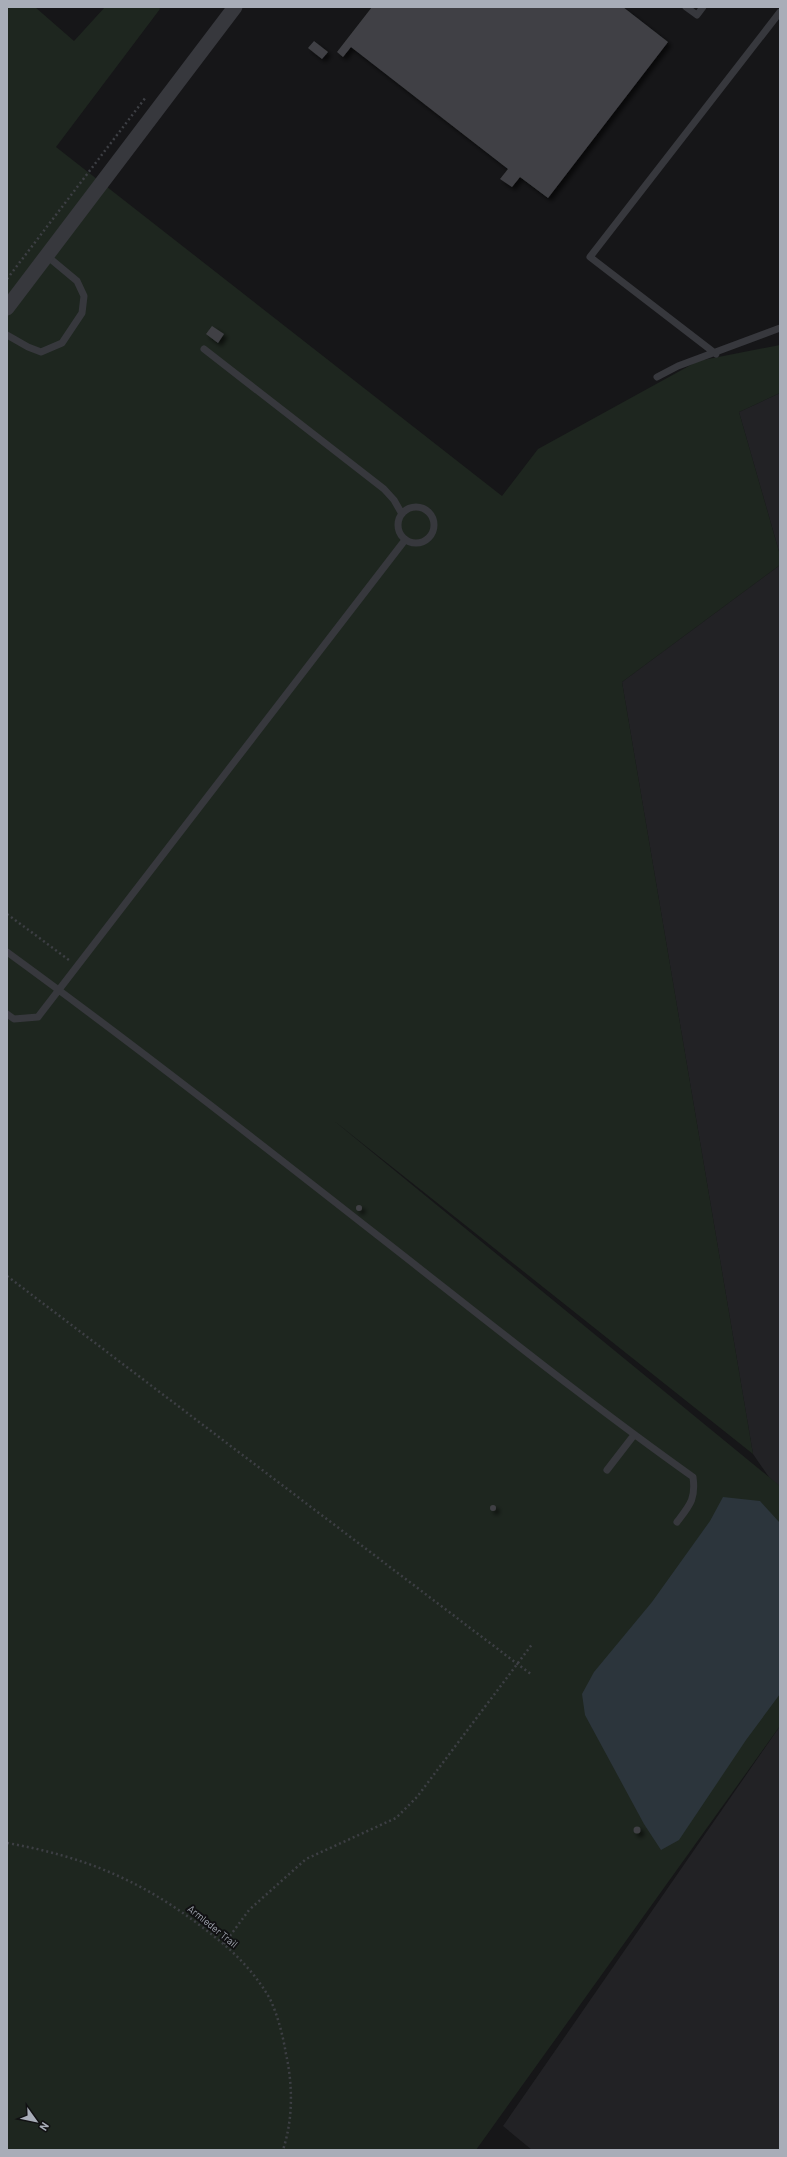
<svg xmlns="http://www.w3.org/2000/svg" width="787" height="2157" font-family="Barlow,sans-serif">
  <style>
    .built { fill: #222225 }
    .green { fill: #1e261f }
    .water { fill: #2c353c }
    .building { fill: #404145; filter: url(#shadow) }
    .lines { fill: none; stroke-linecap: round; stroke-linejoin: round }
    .path { stroke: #3d3f44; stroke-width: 2.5; stroke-dasharray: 2 3; stroke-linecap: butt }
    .lane { stroke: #37383d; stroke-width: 7 }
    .street { stroke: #37383d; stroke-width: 15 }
    .labels { text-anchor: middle; stroke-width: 4; stroke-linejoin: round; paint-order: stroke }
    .street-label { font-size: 10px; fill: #a8adb8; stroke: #111113 }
  </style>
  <defs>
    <filter id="shadow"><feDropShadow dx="3.5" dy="3.5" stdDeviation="2" flood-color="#0009"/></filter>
  </defs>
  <rect width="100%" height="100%" fill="#161618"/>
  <path class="built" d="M780,393V555L739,412Z
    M780,565V1493L753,1454L622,682Z
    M780,1726V2150H532L503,2126Z"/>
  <path class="green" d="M7,7H35L74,41L105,7H159L160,9L56,147L502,496L538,449L698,361L780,345V393L739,412L780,555V565L622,682L753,1454L333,1120L780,1486V1726L476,2150H7Z"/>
  <path class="water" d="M723,1497L760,1501L780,1523V1694L746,1740L679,1840L661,1850L644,1824L585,1715L582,1694L594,1672L652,1602L710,1521Z"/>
  <path class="building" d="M372,7H623L668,42L548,198L520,177L512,187L500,179L508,169L351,47L343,57L337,52Z
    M314,41L328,52L322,59L308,48Z
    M212,326L224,334L218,343L206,334Z
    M356 1208a3 3 0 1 1 6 0a3 3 0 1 1-6 0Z
    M490 1508a3 3 0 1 1 6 0a3 3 0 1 1-6 0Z
    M633.5 1830a3.5 3.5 0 1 1 7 0a3.5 3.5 0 1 1-7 0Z"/>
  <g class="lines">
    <path class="path" d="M7,279L146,97
      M7,914L69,960
      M7,1276L532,1675
      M7,1843C82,1856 141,1880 202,1927C229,1947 253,1969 270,1999C278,2016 283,2036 286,2054C293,2086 293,2119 283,2150
      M224,1944L249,1910L306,1859L396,1818L417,1797L533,1643"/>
    <path class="lane" d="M686,7L697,15L703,7
      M7,335L28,347L41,352L62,343L82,313L84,296L77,281L47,256
      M204,349L384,489L394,500L402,514
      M716,354L590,257L780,12
      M657,377L678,366L780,328
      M398 525a18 18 0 1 1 36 0a18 18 0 1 1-36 0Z
      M7,952C158,1062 304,1178 451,1293C531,1356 610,1418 693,1477C696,1499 690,1505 677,1522
      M7,1014L14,1019L38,1017L405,540
      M607,1470L634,1435"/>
    <path class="street" d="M7,308L235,7"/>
  </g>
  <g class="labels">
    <g class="street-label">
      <text transform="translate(213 1926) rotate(39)" y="4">Armleder Trail</text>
    </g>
  </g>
  <rect width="787" height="2157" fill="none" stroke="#a8adb8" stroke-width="16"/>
  <g transform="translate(36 2121) rotate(123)" stroke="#111113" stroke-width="3" paint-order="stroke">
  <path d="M0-3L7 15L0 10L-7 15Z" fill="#a8adb8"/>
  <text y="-6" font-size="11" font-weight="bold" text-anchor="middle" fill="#a8adb8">N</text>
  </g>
</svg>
